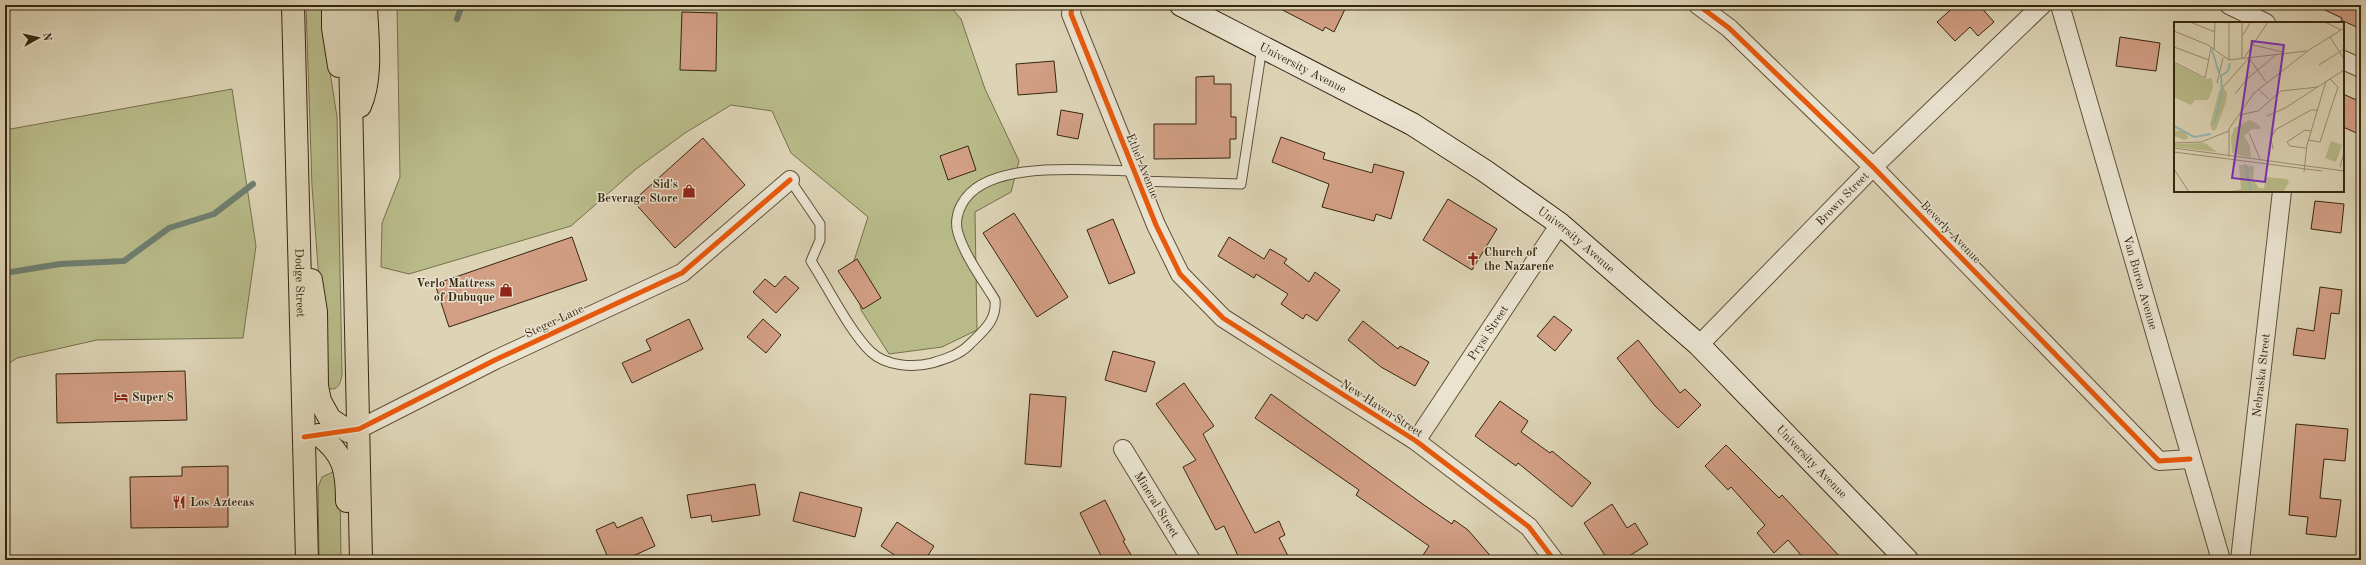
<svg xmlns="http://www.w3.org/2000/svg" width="2366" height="565" font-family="'Old Standard TT',serif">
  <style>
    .green { fill: #b8bb89; stroke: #77704c }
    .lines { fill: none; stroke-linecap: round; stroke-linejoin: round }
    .stream { stroke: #6e7e70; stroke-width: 6 }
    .building { fill: #d29e84; stroke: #36260f }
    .service-casing { stroke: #605239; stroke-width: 11 }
    .minor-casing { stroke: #605239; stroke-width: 20 }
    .secondary-casing { stroke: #36260f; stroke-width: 24 }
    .trunk-casing { stroke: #36260f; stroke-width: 24 }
    .service { stroke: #e9e3d0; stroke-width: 9 }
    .minor { stroke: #e9e3d0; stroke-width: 18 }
    .secondary { stroke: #e9e3d0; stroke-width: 22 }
    .trunk { stroke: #ddd4b6; stroke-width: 22 }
    .cycleway-casing { stroke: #e9e3d0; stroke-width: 8 }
    .cycleway { stroke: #e8590c; stroke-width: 5 }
    .labels { text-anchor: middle; stroke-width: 3; stroke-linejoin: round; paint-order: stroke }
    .street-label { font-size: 12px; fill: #36260f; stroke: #e9e3d0 }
    .poi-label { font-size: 12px; font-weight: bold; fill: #36260f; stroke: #e9e3d0; text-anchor: start }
    .inset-river { fill: none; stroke: #93b8b1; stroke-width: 2 }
    .inset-road { fill: none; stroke: #9a8e73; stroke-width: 1 }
    .view { fill: #7b2cbf; fill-opacity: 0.15; stroke: #7b2cbf; stroke-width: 2 }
    .inset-edge { fill: none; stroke: #36260f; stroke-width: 2 }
  </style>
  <rect width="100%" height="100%" fill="#ddd4b6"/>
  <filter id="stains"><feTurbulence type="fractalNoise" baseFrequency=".005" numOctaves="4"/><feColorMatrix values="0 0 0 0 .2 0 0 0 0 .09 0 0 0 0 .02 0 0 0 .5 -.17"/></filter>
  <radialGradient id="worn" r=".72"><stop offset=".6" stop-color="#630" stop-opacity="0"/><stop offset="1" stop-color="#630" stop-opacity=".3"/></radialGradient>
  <path class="green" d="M306,5H327L330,72L337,117L342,374C341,383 338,392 327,388L312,186Z
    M397,5H949L961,19L985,89L1019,161L1011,192L975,212L977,330L942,347L889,354L861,310L853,264L868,217L791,153L772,111L731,105L685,133L636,169L571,226L409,274L381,267L382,223L400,177Z
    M232,89L256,246L243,338L97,340L17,358L5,366V130Z
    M333,472L337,475L340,491L341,560H319L318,487L322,477Z"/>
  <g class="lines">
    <path class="stream" d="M457,19L462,5
      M5,273L60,264L124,261L169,228L214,214L253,184"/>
  </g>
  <path class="building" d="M1273,5H1347L1334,32L1325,27L1323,31Z
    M1956,5H1979L1994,22L1978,36L1970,27L1955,41L1937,22Z
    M2314,5H2361V29L2341,20L2342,18Z
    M682,12L717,13L716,71L680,70Z
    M2120,37L2160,43L2156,71L2116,66Z
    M1054,61L1057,92L1018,95L1016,64Z
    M1214,76V84H1231V117H1236V139H1230V158L1154,159V124H1196V77Z
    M2343,94L2361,102V135L2343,127Z
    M1061,110L1083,114L1078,139L1057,135Z
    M1281,137L1325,153L1323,159L1372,173L1374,164L1404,172L1391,219L1376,214L1374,221L1322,207L1329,184L1272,162Z
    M703,138L745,185L675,248L633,201Z
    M968,146L976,170L948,180L940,156Z
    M1448,199L1497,229L1472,270L1423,240Z
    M2315,201L2344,204L2341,233L2311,229Z
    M1014,213L1068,297L1037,317L983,233Z
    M1113,219L1135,273L1109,284L1087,230Z
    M572,237L587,280L449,327L435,284Z
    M1229,237L1264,259L1270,249L1287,259L1284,263L1309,282L1315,272L1340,290L1317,321L1306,314L1303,319L1281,304L1288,294L1256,274L1254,278L1218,256Z
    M857,259L881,298L863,309L838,271Z
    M785,276L799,288L776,313L753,292L765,279L775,287Z
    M2320,287L2342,290L2339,314L2331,313L2325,359L2293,355L2297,328L2314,331Z
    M1554,316L1572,330L1555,351L1537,336Z
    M689,319L703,349L632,383L622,363L651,350L646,340Z
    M763,319L781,335L766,353L747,337Z
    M1363,321L1398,349L1400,346L1429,362L1415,386L1381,367L1348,340Z
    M1638,340L1680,393L1685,389L1701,405L1678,428L1655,406L1617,358Z
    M1113,351L1155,362L1146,392L1105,380Z
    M185,371L187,420L57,423L56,374Z
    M1184,383L1214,426L1203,434L1255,533L1279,521L1285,535L1279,538L1290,560H1240L1224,526L1216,530L1183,467L1196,460L1156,404Z
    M1030,394L1066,397L1061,467L1025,464Z
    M1271,394L1424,505L1452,524L1454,520L1468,530L1494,560H1420L1429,546L1356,495L1359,490L1255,418Z
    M1500,401L1528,421L1521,432L1550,453L1552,451L1591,483L1572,507L1518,463L1516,466L1475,436Z
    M2296,424L2348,429L2345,461L2324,459L2320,498L2341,500L2336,537L2306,534L2308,517L2289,515Z
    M1726,445L1779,498L1782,495L1843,560H1805L1788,540L1774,553L1757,533L1765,525L1731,487L1728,490L1705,466Z
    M228,466V527L131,528L130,477L182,476V467Z
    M755,484L760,515L712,522L711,515L691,518L687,495Z
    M800,492L862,508L855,537L793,521Z
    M1105,500L1125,540L1123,541L1134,560H1103L1080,513Z
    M1612,504L1627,528L1635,523L1648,544L1623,560H1608L1584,523Z
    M642,517L655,546L624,560H609L596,530L614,522L617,528Z
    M897,522L934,546L925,560H902L881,546Z"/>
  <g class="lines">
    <g class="service-casing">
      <path id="service" d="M790,180L820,224V240L811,261C827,286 850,332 871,352C886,366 913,368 932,363C945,359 959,355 969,345C983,331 997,321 995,300C982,279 965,256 958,233C955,224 957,212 962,204C986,158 1090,171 1134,171
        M1138,181L1241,184L1262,47"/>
    </g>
    <g class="minor-casing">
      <g id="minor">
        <path d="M1072,5L1071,14L1156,225L1180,274L1223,318L1416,441L1529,527L1554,560"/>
        <path d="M1698,5L1729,28L1873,167L2159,461L2190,459"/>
        <path id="s1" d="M2060,5L2221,560"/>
        <path d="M2229,5L2266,23"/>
        <path d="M2343,60L2361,68"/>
        <path id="s2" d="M1699,345L1873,167L2042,5"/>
        <path d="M346,431L359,429L495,360L682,273L790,180"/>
        <path id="s3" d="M1416,441L1560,224"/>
        <path id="s4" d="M1123,449L1191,560"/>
        <path id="s5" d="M2240,560L2282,191"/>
      </g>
    </g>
    <g class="secondary-casing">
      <g id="secondary">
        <path id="s6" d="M1181,5L1412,124L1485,171L1560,224L1699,345L1907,560"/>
      </g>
    </g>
    <g class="trunk-casing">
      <g id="trunk">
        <path id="s7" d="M293,5L307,560"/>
        <path d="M333,5V28L339,66"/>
        <path d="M349,5L361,560"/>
        <path d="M360,106C373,77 367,37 366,5"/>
        <path d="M311,280L316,312L317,386L320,401L330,419L348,431"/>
        <path d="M319,435C344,454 347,470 347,501"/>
      </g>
    </g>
    <use href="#service" class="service"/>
    <use href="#minor" class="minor"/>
    <use href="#secondary" class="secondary"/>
    <use href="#trunk" class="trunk"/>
    <g class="cycleway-casing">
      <path id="cycleway" d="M1072,5L1071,14L1156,225L1180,274L1223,318L1416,441L1529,527L1554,560
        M1698,5L1729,28L1873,167L2159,461L2190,459
        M304,437L359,429L495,360L682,273L790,180"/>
    </g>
    <use href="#cycleway" class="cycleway"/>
  </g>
  <defs>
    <g id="shop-bare" transform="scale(1.08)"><path d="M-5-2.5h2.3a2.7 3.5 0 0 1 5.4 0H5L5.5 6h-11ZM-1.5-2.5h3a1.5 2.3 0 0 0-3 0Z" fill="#8f2418" stroke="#e9e3d0" stroke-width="2.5" paint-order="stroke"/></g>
    <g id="church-bare" transform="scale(1.08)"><path d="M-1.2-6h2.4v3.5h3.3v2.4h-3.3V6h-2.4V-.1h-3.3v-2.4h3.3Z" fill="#8f2418" stroke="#e9e3d0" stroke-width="2.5" paint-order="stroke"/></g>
    <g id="hotel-bare" transform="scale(1.08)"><path d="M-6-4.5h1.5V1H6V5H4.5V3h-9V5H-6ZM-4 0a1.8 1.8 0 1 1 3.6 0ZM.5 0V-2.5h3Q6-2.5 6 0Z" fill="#8f2418" stroke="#e9e3d0" stroke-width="2.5" paint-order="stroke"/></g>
    <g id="restaurant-bare" transform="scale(1.08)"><path d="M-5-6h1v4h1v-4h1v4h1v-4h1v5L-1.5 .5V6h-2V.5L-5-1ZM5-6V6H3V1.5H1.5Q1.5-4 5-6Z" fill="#8f2418" stroke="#e9e3d0" stroke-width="2.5" paint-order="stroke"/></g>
  </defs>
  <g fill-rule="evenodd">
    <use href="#shop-bare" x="689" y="191"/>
    <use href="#church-bare" x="1473" y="259"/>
    <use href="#shop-bare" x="506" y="290"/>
    <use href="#hotel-bare" x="121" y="397"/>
    <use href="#restaurant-bare" x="179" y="502"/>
  </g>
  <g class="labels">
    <g class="street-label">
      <text dy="4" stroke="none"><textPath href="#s6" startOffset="137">University Avenue</textPath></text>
      <text transform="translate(1143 166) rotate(68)" y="4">Ethel Avenue</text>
      <text dy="4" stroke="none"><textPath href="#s2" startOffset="205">Brown Street</textPath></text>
      <text transform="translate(1951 232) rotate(46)" y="4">Beverly Avenue</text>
      <text dy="4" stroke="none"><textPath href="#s6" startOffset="461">University Avenue</textPath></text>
      <text dy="4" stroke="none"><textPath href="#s7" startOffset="278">Dodge Street</textPath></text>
      <text dy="4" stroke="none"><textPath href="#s1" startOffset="289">Van Buren Avenue</textPath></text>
      <text transform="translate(554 321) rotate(-25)" y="4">Steger Lane</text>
      <text dy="4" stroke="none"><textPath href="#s3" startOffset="130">Prysi Street</textPath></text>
      <text dy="4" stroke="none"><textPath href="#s5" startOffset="186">Nebraska Street</textPath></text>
      <text transform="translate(1382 408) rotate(33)" y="4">New Haven Street</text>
      <text dy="4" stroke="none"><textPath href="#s6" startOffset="785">University Avenue</textPath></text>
      <text dy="4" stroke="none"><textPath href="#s4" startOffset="65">Mineral Street</textPath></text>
    </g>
    <g class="poi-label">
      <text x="678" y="188" text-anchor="end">Sid's<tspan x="678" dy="14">Beverage Store</tspan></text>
      <text x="1484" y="256">Church of<tspan x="1484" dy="14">the Nazarene</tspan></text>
      <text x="495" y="287" text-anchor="end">Verlo Mattress<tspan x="495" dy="14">of Dubuque</tspan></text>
      <text x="132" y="401">Super 8</text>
      <text x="190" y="506">Los Aztecas</text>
    </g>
  </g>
  <g transform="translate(2174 22)">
    <rect width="170" height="170" fill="#ddd4b6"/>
    <path d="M0,41L31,57L38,56L39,66L34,78H21L17,83L0,75ZM49,65L53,71L52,80L42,107L39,109L36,103L45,69ZM76,98L86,104V107H78L70,114L76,124L77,136L58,131L57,116L60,106ZM0,109H9L15,116L11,118L0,114ZM157,119L168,123L162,140L151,136ZM31,121L43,130L0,125V122ZM65,143L80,144L79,157L85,166H90L92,155L113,157L115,160L109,170H53L67,167Z" fill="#b8bb89"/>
    <path class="inset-river" d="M38,28L45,51M47,54L54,49L56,41M40,102L48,70L47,52M0,104L20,115L37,112M71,142L77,170"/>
    <path class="inset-road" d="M16,0L41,10M68,0V37M151,0L167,8M0,9L34,23L55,38L133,29M68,14L77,0M156,15L170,37M79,23L109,30M0,25L35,38M40,28L41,0M70,36L94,0M55,38V0M0,40L31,56L37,26M145,43L170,27M43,61L49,36M49,65L75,36L92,60M84,67L95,77M61,72L74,56L103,32M65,93L84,89L107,69L144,65M93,94L111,86L170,48M75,111L86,137M134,118L146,120L164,65L156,57M0,121L27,120L55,109M0,126L170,149M132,126L116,124L113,120L131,108L137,109M99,127L97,117L101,108L137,88H144M0,130L148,149M55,135V107L80,71L135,28L170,6M166,145L170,131M0,147L15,170M130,150L133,123L152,59"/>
    <path class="view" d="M78,19L110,23L91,160L58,156Z"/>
    <rect width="170" height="170" class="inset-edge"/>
  </g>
  <rect width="2366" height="565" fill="none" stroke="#ddd4b6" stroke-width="20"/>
  <rect x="6" y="6" width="2354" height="553" fill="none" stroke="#36260f" stroke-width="2"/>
  <rect x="10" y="10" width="2346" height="545" fill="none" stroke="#36260f"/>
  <g transform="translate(38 38) rotate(82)" stroke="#e9e3d0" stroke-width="3" paint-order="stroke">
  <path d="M0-3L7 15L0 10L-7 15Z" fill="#36260f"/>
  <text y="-6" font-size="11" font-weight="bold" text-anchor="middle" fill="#36260f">N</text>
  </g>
  <rect width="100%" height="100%" filter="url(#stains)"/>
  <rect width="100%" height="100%" fill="url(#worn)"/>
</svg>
